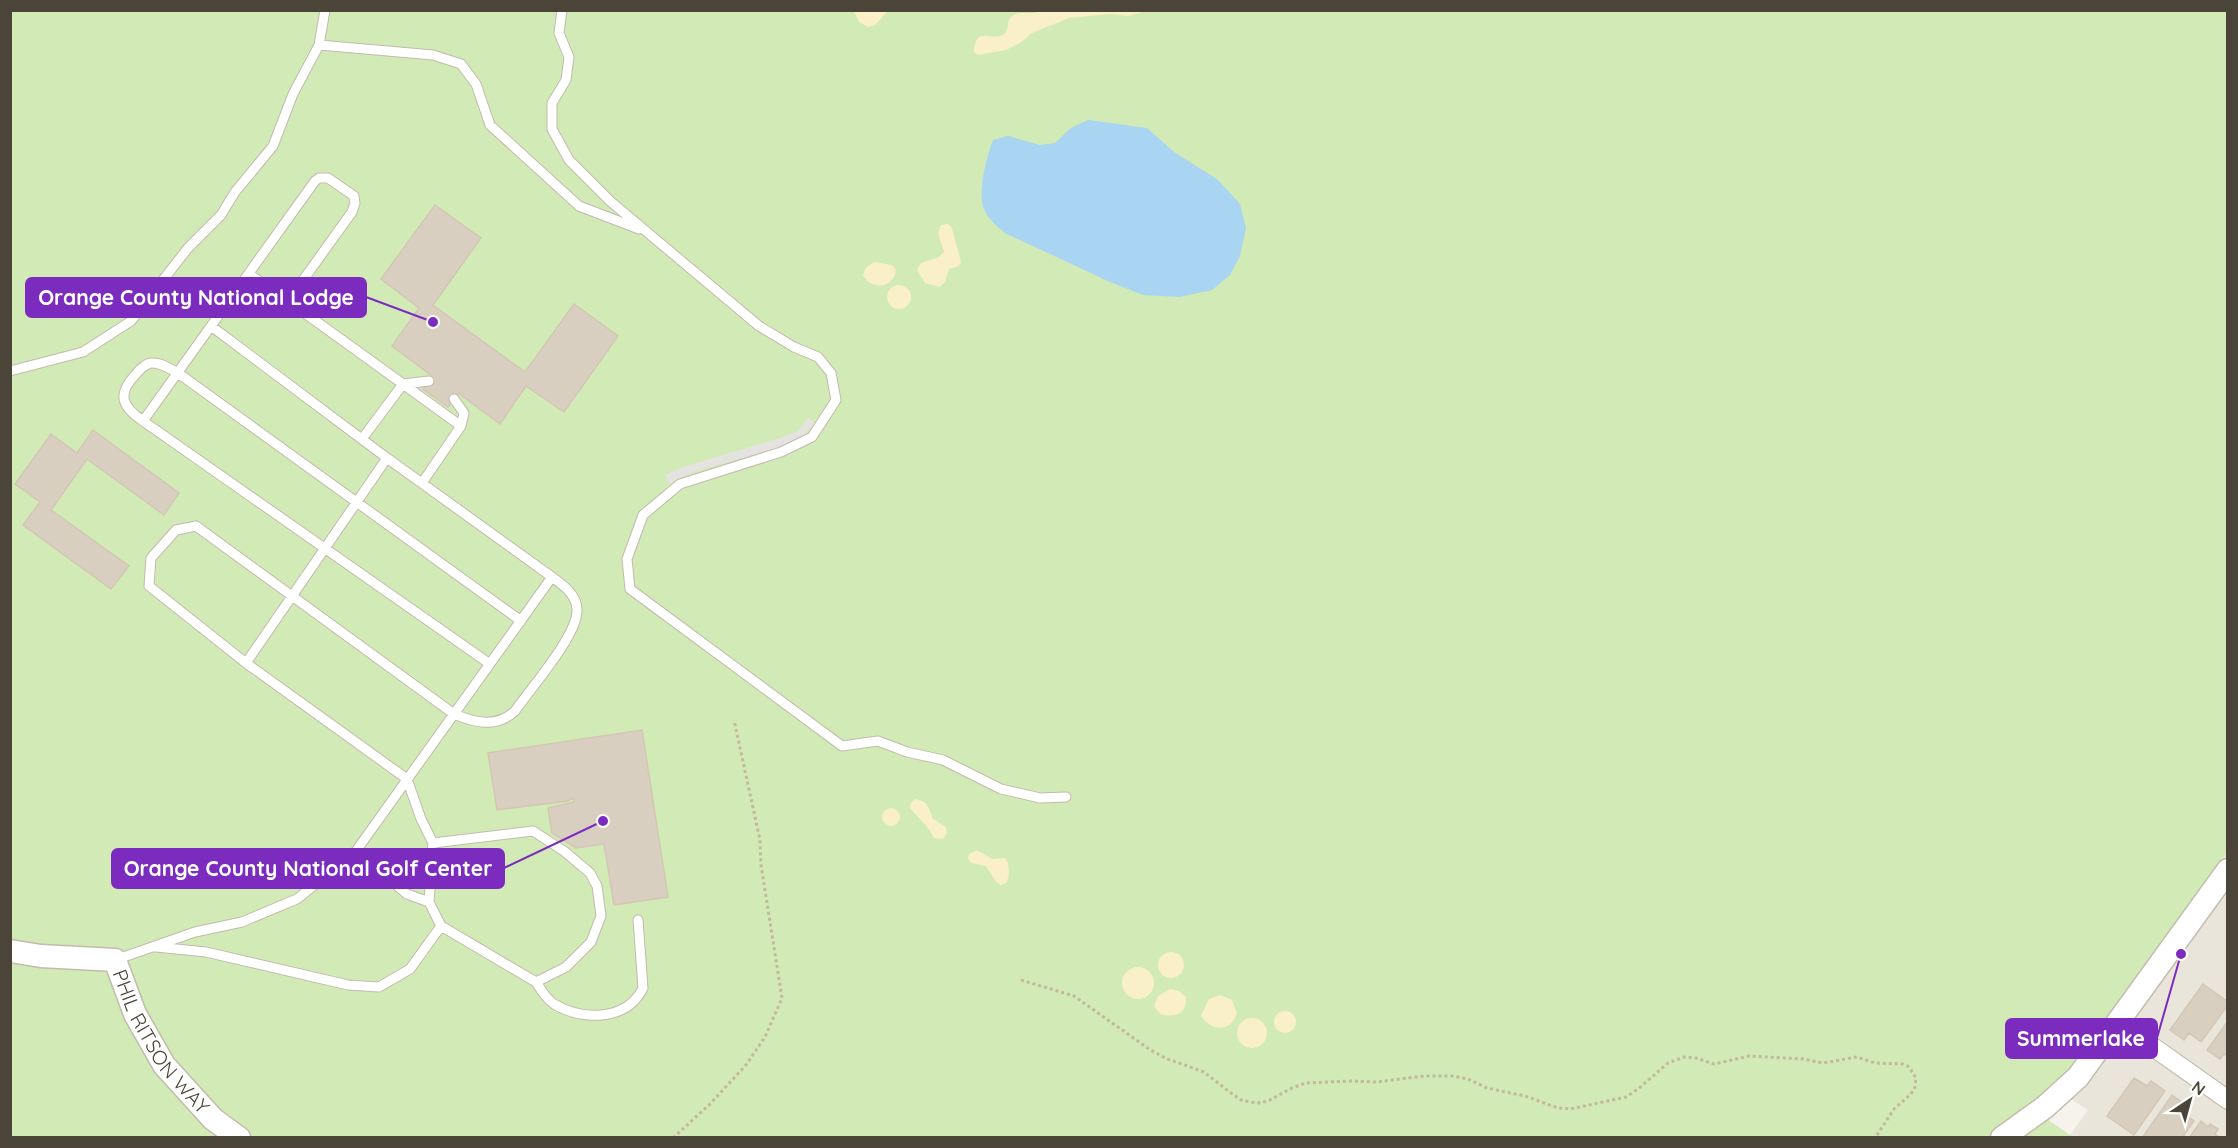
<svg xmlns="http://www.w3.org/2000/svg" width="2238" height="1148" font-family="Quicksand,sans-serif">
  <style>
    .residential { fill: #eae5da }
    .green { fill: #d2eab5 }
    .sand { fill: #f9efc9 }
    .parking { fill: #e5e3e0 }
    .water { fill: #a9d4f2 }
    .building { fill: #d8cfc1; stroke: #d3c7b4; stroke-width: 1.5 }
    .lines { fill: none; stroke-linecap: round; stroke-linejoin: round }
    .service-casing { stroke: #c2bbae; stroke-width: 11 }
    .minor-casing { stroke: #c2bbae; stroke-width: 20 }
    .tertiary-casing { stroke: #c2bbae; stroke-width: 25 }
    .path { stroke: #c4b79f; stroke-width: 3; stroke-dasharray: 3 3; stroke-linecap: butt }
    .service { stroke: #fff; stroke-width: 9 }
    .minor { stroke: #fff; stroke-width: 18 }
    .tertiary { stroke: #fff; stroke-width: 22 }
    .labels { text-anchor: middle; stroke-width: 6; stroke-linejoin: round; paint-order: stroke }
    .street-label { font-size: 20px; fill: #4b4439; stroke: #fff }
    .leader { fill: none; stroke: #7b2cbf; stroke-width: 2 }
    .callout-dot { fill: #7b2cbf; stroke: #fff; stroke-width: 2 }
    .callout { fill: #7b2cbf; stroke: #7b2cbf; stroke-width: 2 }
    .callout-label { font-size: 21px; text-anchor: middle; font-weight: bold; fill: #fff }
  </style>
  <rect width="100%" height="100%" fill="#f6f3ec"/>
  <path class="residential" d="M2227,826V1137H2073L2070,1135L2088,1110L2043,1081Z"/>
  <path class="green" d="M10,11H2227V852L2044,1117L2073,1137H11Z"/>
  <path class="sand" d="M854,11V10L888,11L875,25L868,27L859,22Z
    M1039,11V10L1146,11L1128,16L1110,14L1069,18L1032,33L1020,43L1006,50L978,55L974,52C975,23 995,44 1005,33C1010,28 1006,20 1012,16C1020,10 1031,16 1039,11Z
    M941,225L948,224L952,228L961,262L959,266L949,269L945,282L940,287L925,283L917,270L921,263L939,257L944,252L938,233Z
    M874,262L892,265L896,270C894,288 871,291 863,275L866,268Z
    M887 297a12 12 0 1 1 24 0a12 12 0 1 1-24 0Z
    M915,799C928,801 929,808 933,819L946,827L947,833L943,839L934,838L928,828L910,808L911,803Z
    M882 817a9 9 0 1 1 18 0a9 9 0 1 1-18 0Z
    M977,850L992,859L1005,858C1010,864 1010,876 1006,883L1001,885L996,882L986,866L971,863L968,858L969,854Z
    M1158 965a13 13 0 1 1 26 0a13 13 0 1 1-26 0Z
    M1122 983a16 16 0 1 1 32 0a16 16 0 1 1-32 0Z
    M1170,989L1179,991L1186,997C1187,1015 1174,1018 1160,1014L1154,1006L1158,996Z
    M1220,995L1232,1000L1237,1013C1231,1032 1212,1032 1201,1016L1209,999Z
    M1274 1022a11 11 0 1 1 22 0a11 11 0 1 1-22 0Z
    M1237 1033a15 15 0 1 1 30 0a15 15 0 1 1-30 0Z"/>
  <path class="parking" d="M808,418L815,423L799,440L778,448L693,472L669,484L665,475L683,467L783,437L798,431Z"/>
  <path class="water" d="M1088,120L1147,128L1174,152L1217,179L1240,204L1246,228L1240,256L1230,275L1212,290L1179,297L1143,295L1110,282L1005,233C997,226 988,219 984,209C977,194 987,155 993,140L1008,136L1040,145L1055,143L1071,128Z"/>
  <path class="building" d="M435,205L481,238L433,305L525,372L574,304L618,336L564,412L526,386L500,424L458,393L448,407L423,389L432,376L392,346L419,308L381,279Z
    M93,430L179,493L164,515L87,459L51,510L129,566L111,589L23,525L40,502L15,484L51,434L77,453Z
    M642,730L668,897L614,905L604,844L576,848L552,833L548,808L574,802L573,798L568,801L497,810L488,753Z
    M2203,984L2228,1002V1005L2201,1042L2189,1033L2184,1040L2170,1030Z
    M2228,1021V1057L2224,1054L2220,1059L2207,1050Z
    M2134,1078L2147,1086L2151,1081L2165,1091L2134,1135L2107,1116Z
    M2172,1095L2186,1105L2181,1112L2194,1121L2182,1138H2142Z
    M2201,1121L2208,1127L2210,1124L2218,1129L2215,1134L2220,1138H2189Z"/>
  <g class="lines">
    <g class="service-casing">
      <path id="service" d="M562,10L559,33L569,57L566,80L552,103V129L569,160L610,201L759,326L794,347L818,357L831,373L836,400L812,437L781,452L680,484L643,515L627,559L630,589L842,746L878,741L907,752L943,760L1001,789L1040,798L1066,797
        M319,45L433,55L461,64L476,84L490,125L579,206L639,229
        M249,274L288,301
        M211,326L315,181L319,178H328L354,196L355,203L352,212L288,301L403,384L362,439
        M10,371L83,352L131,321L188,248L221,215L235,192L273,146L293,94L319,45L325,10
        M403,384L461,426L422,483
        M403,384L429,381
        M454,399L464,413L461,426
        M143,421C121,406 117,394 136,374C140,369 145,364 151,363C161,362 170,369 178,373L521,621
        M387,458L211,326L143,421L490,664
        M246,663L149,586L151,558L176,530L196,526L454,714C475,723 497,728 515,711C530,689 579,634 577,609C576,594 563,585 552,577
        M356,851L407,894L429,902
        M156,947L206,952L348,985L379,987L410,969L441,926
        M115,960L195,932L242,922L297,899L356,851L552,577L387,458L246,663L407,779L421,819L433,843L533,831L564,851L590,873L597,886L601,916L591,942L566,967L536,982L441,926L429,902L433,843
        M536,982C541,990 546,999 554,1004C583,1021 627,1021 643,988L638,920"/>
    </g>
    <g class="minor-casing">
      <path id="minor" d="M2118,1022L2228,1100"/>
    </g>
    <g class="tertiary-casing">
      <g id="tertiary">
        <path id="s1" d="M10,951L41,956L115,960L135,1014L164,1065L213,1119L239,1138"/>
        <path d="M2002,1138L2045,1107L2078,1077L2228,870"/>
      </g>
    </g>
    <path class="path" d="M1021,980L1074,996L1149,1049L1165,1058L1204,1072L1231,1093L1241,1100L1250,1102L1261,1103L1270,1100L1292,1088L1306,1083L1350,1081L1376,1082L1424,1076H1453L1468,1079L1487,1088L1525,1096L1558,1108L1570,1109L1626,1097L1638,1089L1668,1063L1684,1057L1696,1058L1714,1064L1749,1056L1803,1059L1823,1063L1857,1057L1875,1063L1903,1064L1909,1067L1916,1078L1915,1087L1911,1094L1894,1109L1875,1138
      M673,1138L710,1104L746,1065L765,1037L782,998L761,865L760,840L734,720"/>
    <use href="#service" class="service"/>
    <use href="#minor" class="minor"/>
    <use href="#tertiary" class="tertiary"/>
  </g>
  <g class="labels">
    <g class="street-label">
      <text dy="7" stroke="none"><textPath href="#s1" startOffset="200">PHIL RITSON WAY</textPath></text>
    </g>
  </g>
  <path class="leader" d="M433 322L366 297M603 821L504 868M2181 954L2157 1038"/>
  <g class="callout-dot">
    <circle cx="433" cy="322" r="6"/>
    <circle cx="603" cy="821" r="6"/>
    <circle cx="2181" cy="954" r="6"/>
  </g>
  <g class="callout">
    <rect x="26" y="278" width="340" height="39" rx="6"/>
    <rect x="112" y="849" width="392" height="39" rx="6"/>
    <rect x="2006" y="1019" width="151" height="39" rx="6"/>
  </g>
  <g class="callout-label">
    <text x="196" y="305">Orange County National Lodge</text>
    <text x="308" y="876">Orange County National Golf Center</text>
    <text x="2081" y="1046">Summerlake</text>
  </g>
  <rect width="2238" height="1148" fill="none" stroke="#4b4439" stroke-width="24"/>
  <g transform="translate(2190 1100) rotate(36)" stroke="#ffffff" stroke-width="4.5" paint-order="stroke">
  <path d="M0-4.5L10 22L0 15L-10 22Z" fill="#4b4439"/>
  <text y="-9" font-size="16" font-weight="bold" text-anchor="middle" fill="#4b4439">N</text>
  </g>
</svg>
